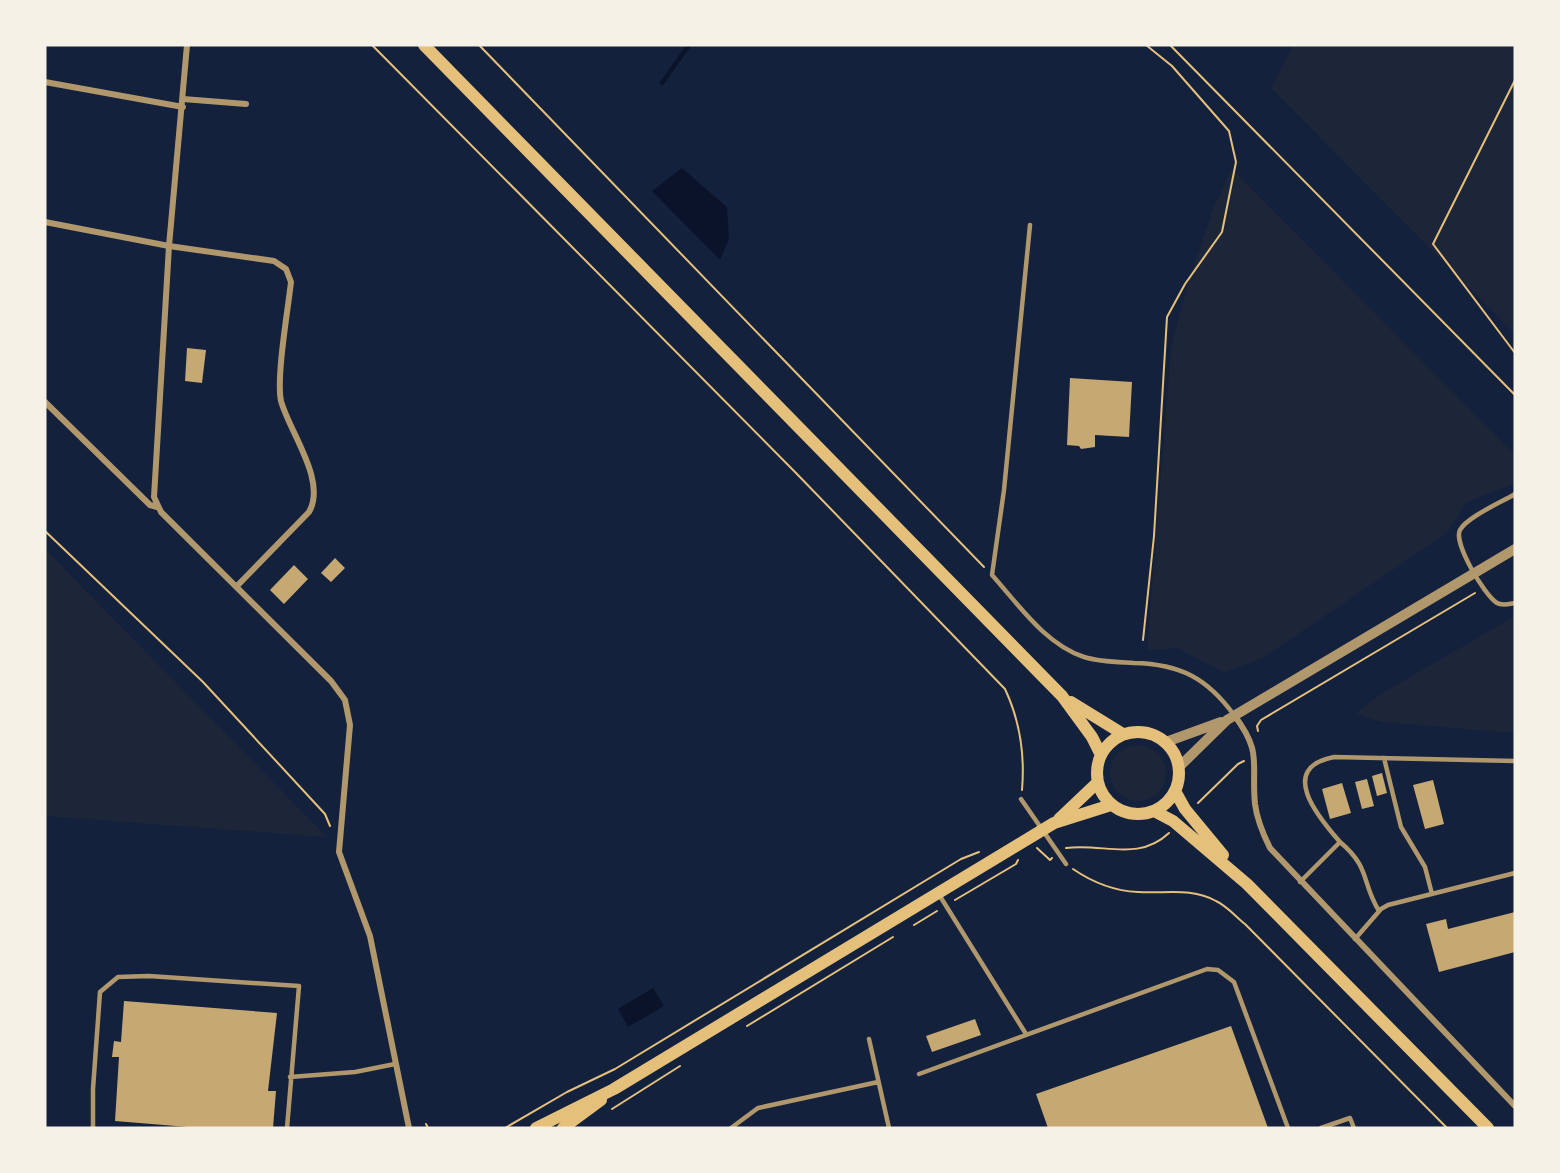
<svg xmlns="http://www.w3.org/2000/svg" width="1560" height="1173" font-family="Spectral,serif">
  <style>
    .green { fill: #1d2539 }
    .water { fill: #0b132b }
    .lines { fill: none; stroke-linecap: round; stroke-linejoin: round }
    .stream { stroke: #0b132b; stroke-width: 4.5 }
    .building { fill: #c6a872 }
    .path { stroke: #e5c07b; stroke-width: 2 }
    .service { stroke: #b1986c; stroke-width: 4.5 }
    .minor { stroke: #b1986c; stroke-width: 6 }
    .tertiary { stroke: #b1986c; stroke-width: 10 }
    .secondary { stroke: #e5c07b; stroke-width: 12 }
  </style>
  <rect width="100%" height="100%" fill="#14213d"/>
  <path class="green" d="M1293,45H1515V334L1271,88Z
    M1232,169L1515,455V483L1467,502L1447,533L1261,659L1224,672L1177,648L1147,650L1171,348L1187,286L1214,207Z
    M45,549L327,837L45,816Z
    M1515,616V733L1381,722L1356,713L1381,694Z
    M1110 773a28 28 0 1 1 56 0a28 28 0 1 1-56 0Z"/>
  <path class="water" d="M682,168L727,207L729,239L720,260L652,191Z
    M653,988L664,1006L628,1027L618,1009Z"/>
  <g class="lines">
    <path class="stream" d="M662,83L689,45"/>
  </g>
  <path class="building" d="M187,348L206,350L202,383L185,381Z
    M1070,378L1132,382L1129,437L1095,435V447L1081,449L1079,446L1067,445Z
    M335,558L345,568L331,582L321,573Z
    M294,565L308,579L284,604L270,590Z
    M1382,773L1387,793L1377,796L1372,776Z
    M1367,779L1374,806L1362,809L1355,782Z
    M1433,780L1444,824L1425,829L1413,785Z
    M1342,783L1351,813L1330,819L1322,789Z
    M1515,912V952L1439,972L1426,924L1446,919L1448,929Z
    M124,1001L277,1013L268,1091H276L273,1128H200L115,1121L119,1057H112L114,1041L121,1042Z
    M975,1019L981,1035L932,1052L926,1036Z
    M1231,1026L1268,1128H1048L1036,1094Z"/>
  <g class="lines">
    <path class="path" d="M372,45L796,473L1005,689C1020,721 1025,755 1022,790
      M479,45L984,567
      M1170,45L1515,395
      M1515,80L1433,244L1515,353
      M45,531L203,682L325,814L330,826
      M1143,640L1154,536L1167,317L1185,284L1222,232L1236,162L1229,131L1172,66L1146,45
      M1258,731L1257,726L1261,720L1475,593
      M1198,803L1238,764L1244,761
      M1037,848L1050,860L1052,858
      M1066,848C1104,843 1138,862 1169,833
      M1073,869C1092,882 1114,891 1138,892C1165,894 1191,887 1216,901C1227,906 1236,917 1245,924L1447,1128
      M955,900L1016,864L1018,860
      M914,925L937,911
      M747,1026L893,937
      M612,1109L680,1066
      M426,1124L428,1128
      M505,1128L567,1092L615,1069L961,859L979,852"/>
    <path class="service" d="M1030,225L1004,490L992,575C1018,604 1045,644 1084,657C1100,662 1117,662 1134,663C1180,664 1207,678 1234,715
      M1515,494C1502,502 1467,517 1460,530C1453,542 1484,595 1497,603C1502,606 1509,604 1515,603
      M1384,758L1401,827L1425,867L1432,894
      M1021,799L1066,864
      M1340,842C1371,868 1361,882 1379,911
      M1300,882L1340,842C1318,817 1277,768 1334,757L1515,761
      M938,893L1026,1034
      M1355,939L1381,909L1388,905L1515,873
      M869,1039L889,1128
      M919,1074L1207,969L1218,970L1234,982L1288,1128
      M290,1077L355,1072L395,1064
      M93,1128V1089L100,992L118,977L149,976L299,986L287,1128
      M731,1128L758,1108L878,1082
      M1321,1128L1350,1118L1354,1128"/>
    <path class="minor" d="M187,45L169,246L154,497L161,512L331,681L345,700L350,725L339,852L370,936L409,1128
      M45,82L183,107
      M183,99L246,104
      M45,222L169,246L274,261L286,269L291,282C288,309 276,378 281,401C290,433 327,481 309,512L237,586
      M45,402L150,505L157,507
      M1234,715C1263,753 1251,763 1255,804C1257,820 1263,834 1270,848L1515,1106"/>
    <path class="tertiary" d="M1166,742L1221,722
      M1179,767L1227,720L1515,549"/>
    <path class="secondary" d="M424,45L1062,696L1092,737L1101,755
      M1071,702L1123,734
      M1097 773a41 41 0 1 1 82 0a41 41 0 1 1-82 0Z
      M1175,791L1185,809L1223,855
      M1154,811L1173,821L1247,884L1488,1128
      M1059,819L1098,782
      M536,1128L614,1089L1054,823L1111,805
      M563,1128L601,1100"/>
  </g>
  <rect width="1560" height="1173" fill="none" stroke="#f6f1e7" stroke-width="93"/>
</svg>
